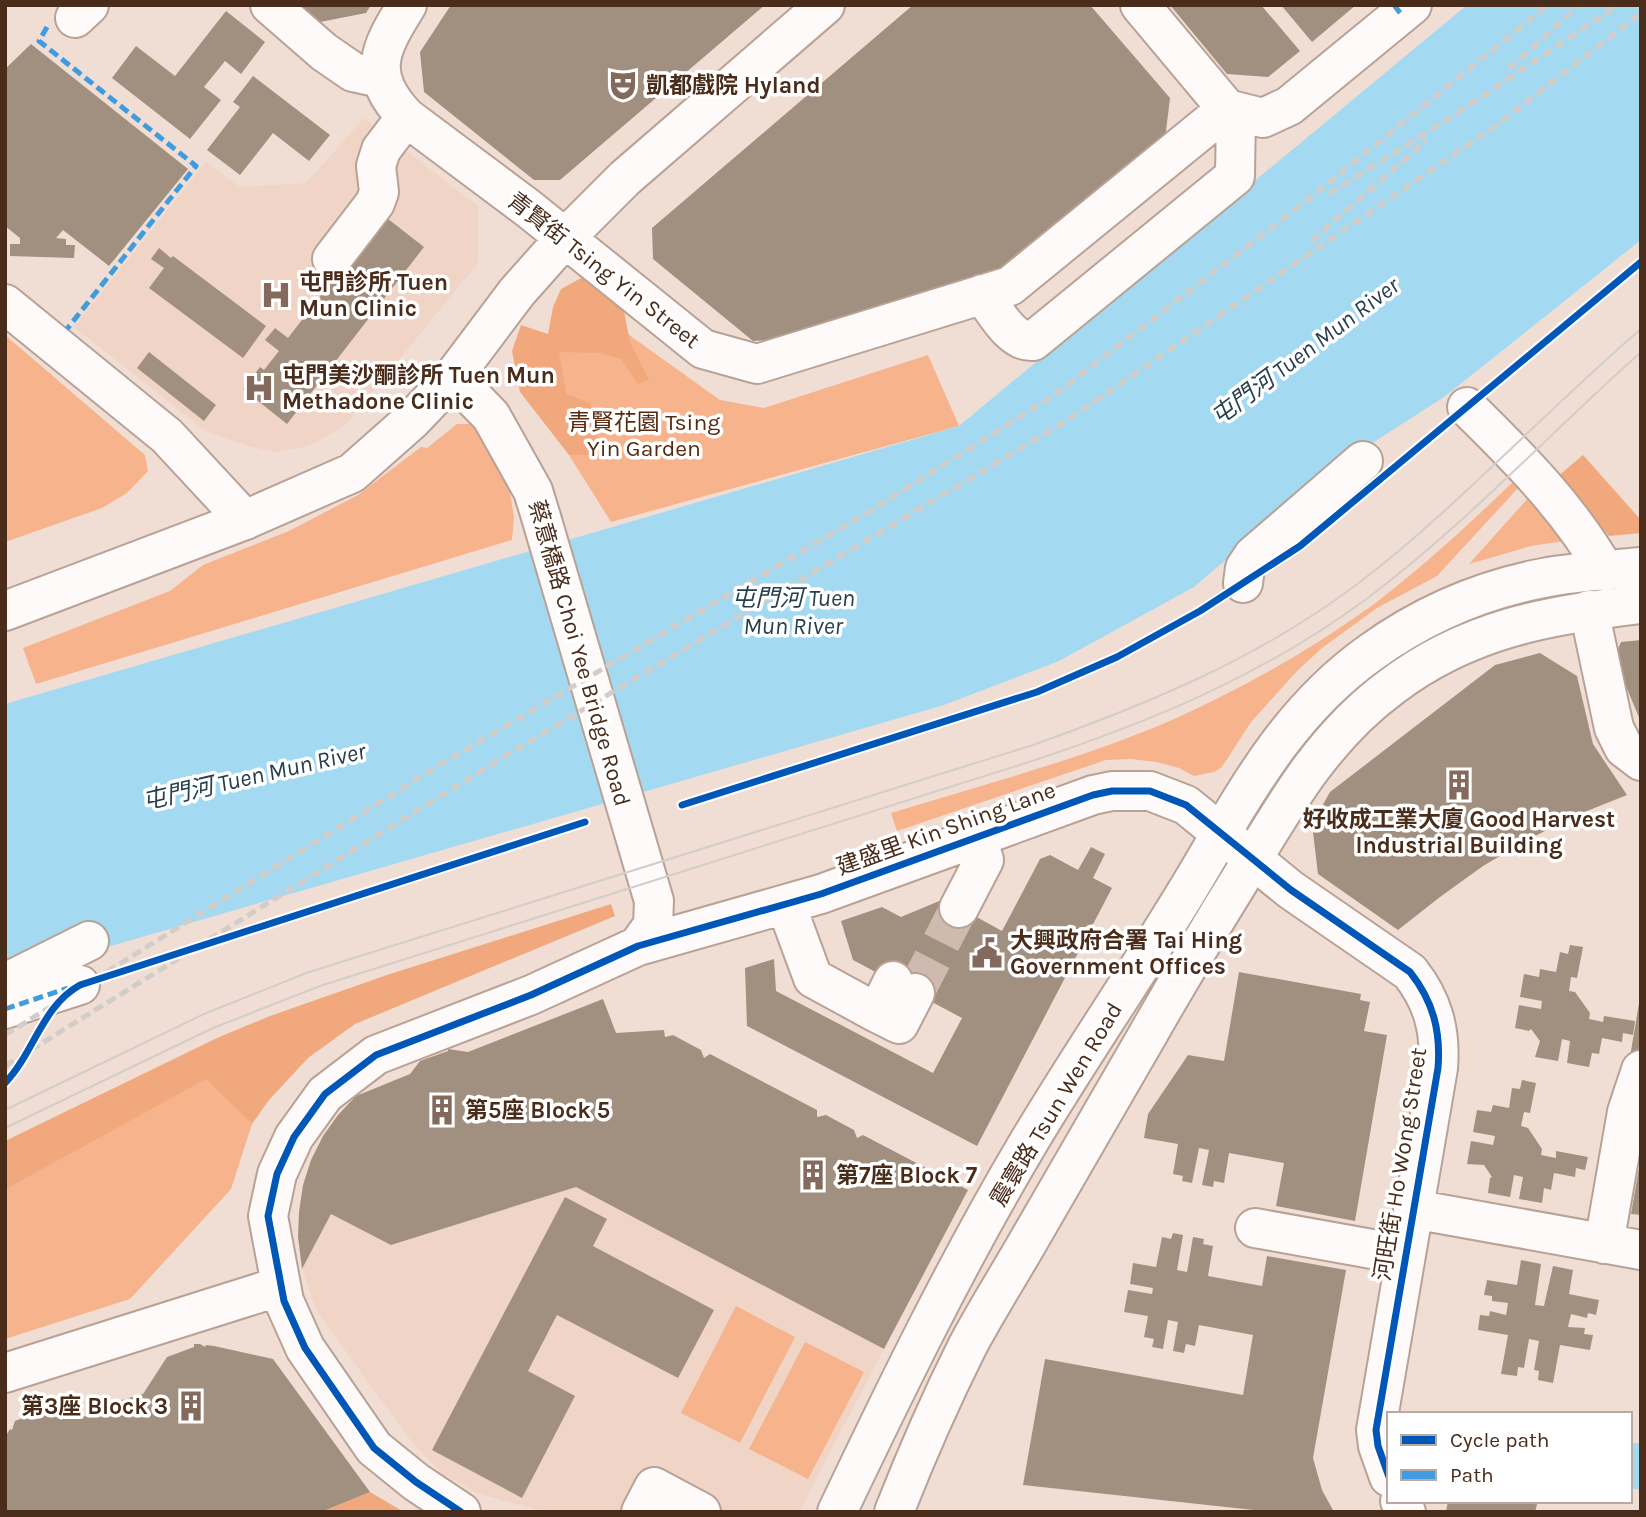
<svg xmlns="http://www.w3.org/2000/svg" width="1646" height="1517" font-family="Karla,'Noto Sans TC',sans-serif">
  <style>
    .built { fill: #f0d5c6 }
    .green { fill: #f6b38c }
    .forest { fill: #f1a87c }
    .water { fill: #a3daf2 }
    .building { fill: #a1907f }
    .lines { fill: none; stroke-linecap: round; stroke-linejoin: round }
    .minor-tunnel { stroke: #cfbab0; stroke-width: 38; stroke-dasharray: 38 19; stroke-linecap: butt }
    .minor-casing { stroke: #b8a296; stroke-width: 42 }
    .major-casing { stroke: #b8a296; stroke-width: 42 }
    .highway-casing { stroke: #b8a296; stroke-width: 42 }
    .minor { stroke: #fdfaf9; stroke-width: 38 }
    .major { stroke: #fdfaf9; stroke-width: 38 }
    .highway { stroke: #fdfaf9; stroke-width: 38 }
    .tram { stroke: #d3cdc9; stroke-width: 2 }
    .rail { stroke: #d3cdc9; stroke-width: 5; stroke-dasharray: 10 5; stroke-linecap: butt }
    .quiet { stroke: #409cdf; stroke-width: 5; stroke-dasharray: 10 5; stroke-linecap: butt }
    .cycleway-casing { stroke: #fff; stroke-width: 11 }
    .cycleway { stroke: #0057b8; stroke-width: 7 }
    .labels { text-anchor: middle; stroke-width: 7; stroke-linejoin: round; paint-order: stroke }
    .poi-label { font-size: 23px; font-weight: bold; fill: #4a2c1b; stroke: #fff; text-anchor: start }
    .street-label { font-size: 23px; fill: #4a2c1b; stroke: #fff }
    .park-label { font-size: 23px; fill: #582a0e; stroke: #fff }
    .water-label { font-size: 24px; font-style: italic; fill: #26404d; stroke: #fff }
  </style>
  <rect width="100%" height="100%" fill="#f0ded5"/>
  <path class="built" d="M364,118L478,206V263L348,422L323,439L301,448L273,452L248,446L205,431L74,327L206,162L240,187L306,183Z
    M576,1187L884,1349L799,1512H546L479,1494L443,1474L414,1445L317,1312L302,1269L331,1214L391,1245Z"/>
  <path class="green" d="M618,327L720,400L764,408L928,355L959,426L611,522L569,455L543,352Z
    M5,335L145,455L148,471L127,493L102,508L5,542Z
    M457,424H478L505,463L514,517L512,540L36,684L23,648L170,591L203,565L289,531L358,495L421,447L427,448Z
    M1513,482L1519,487L1437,576L1377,608L1322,648L1297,671L1251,722L1222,767L1214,772L1194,776L1179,768L1156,762L1131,759L1106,760L897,831L891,813C985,784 1082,759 1172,720C1243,688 1311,650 1374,604C1423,567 1469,524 1513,482Z
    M1530,496L1564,541L1531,546L1469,564Z
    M207,1078L252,1124L231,1189L130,1299L5,1339V1190Z
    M736,1306L795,1337L740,1443L681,1413Z
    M805,1342L864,1372L808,1479L749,1449Z"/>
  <path class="forest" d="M583,277L624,311L630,342L649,380L638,384L621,359L600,353L559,352L566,394L590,403L597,436L591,455H569L520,392L512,351L521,325L548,334L553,307L561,289Z
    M1583,455L1641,520V533L1609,536L1557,477Z
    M611,904L615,916L355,1024L308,1058L269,1100L252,1124L206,1079L5,1190V1141L217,1038L270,1016L387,975Z
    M370,1492L404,1512H321Z"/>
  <path class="water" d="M1467,5H1641V240L1444,397L1335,467L1194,587L1059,661L944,705L66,959L15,957L5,961V704L959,426Z
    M1631,1442L1641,1444V1490L1630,1488Z"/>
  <path class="building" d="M298,5H371L366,13L320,22Z
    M451,5H765L560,180H534L424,92L420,52Z
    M913,5H1090L1170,98L1165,139L1008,265L962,282L781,339L753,341L653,259L652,228Z
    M1170,5H1261L1300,51L1268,77L1227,74Z
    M1281,5H1356L1312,42Z
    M226,11L265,42L241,74L225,61L204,87L221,100L190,139L112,78L136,46L175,76Z
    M31,44L188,169L109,266L63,230L56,238L66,239V245H75L74,258L10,256V244H20V238L5,226V69Z
    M253,76L330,135L309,161L273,133L240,175L207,150L240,107L233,102Z
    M383,215L424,247L287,424L243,389L260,367L264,370L279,351L265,340L275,328L288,338Z
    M159,248L171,258L173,256L266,326L243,358L149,288L164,268L151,259Z
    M149,352L216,405L204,421L137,368Z
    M1641,640V722L1614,658L1621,642Z
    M1540,653L1577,676L1593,744L1627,795L1577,815L1529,839L1483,866L1440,897L1398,930L1318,874L1312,824L1330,792L1495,665Z
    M1091,847L1105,854L1093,878L1112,888L977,1146L747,1026L745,968L774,959L776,991L933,1073L962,1018L853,960L841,921L882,907L901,917L944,899L1002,931L1040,859L1050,855L1078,870Z
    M1570,945L1583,947L1577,978L1571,977L1569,991L1575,992L1590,1013L1589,1019L1603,1022L1604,1016L1635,1021L1633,1035L1623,1033L1622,1042L1602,1038L1599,1054L1592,1053L1589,1067L1567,1063L1570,1041L1562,1039L1558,1061L1535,1057L1540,1041L1531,1029L1529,1031L1515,1028L1519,1005L1541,1009L1542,1001L1520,997L1524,974L1539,977L1540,969L1556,972L1560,952L1568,954Z
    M1239,972L1361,994L1360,1000L1370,1002L1364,1031L1387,1035L1355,1221L1276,1206L1284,1163L1229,1153L1224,1183L1214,1181L1213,1187L1202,1185L1209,1150L1199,1148L1192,1183L1182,1181L1183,1176L1173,1174L1178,1144L1144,1138L1148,1114L1188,1055L1224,1061Z
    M603,999L616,1033L664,1030L665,1037L673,1035L701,1050L704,1058L710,1054L817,1110V1117L826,1115L854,1130L857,1138L863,1135L968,1190L884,1349L576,1187L391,1245L331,1214L302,1269L298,1237L299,1212L303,1185L311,1160L323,1136L338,1115L356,1096L410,1074L420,1061L448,1051V1049L468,1052Z
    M1639,1003H1641V1060L1630,1057Z
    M1522,1080L1536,1083L1530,1113L1524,1112L1521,1126L1528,1128L1542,1149L1541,1155L1556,1158V1151L1588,1157L1585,1170L1576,1168L1575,1177L1554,1173L1551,1190L1544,1188L1542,1203L1519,1199L1523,1177L1514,1175L1510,1197L1488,1193L1490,1178L1492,1177L1484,1165L1467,1164L1471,1141L1493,1145L1495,1136L1473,1132L1477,1110L1491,1112L1493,1105L1509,1108L1512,1088L1520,1089Z
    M1639,1168H1641V1215L1631,1214Z
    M565,1197L607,1219L593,1246L714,1310L678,1378L557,1315L528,1371L575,1396L522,1498L432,1450Z
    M1173,1233L1183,1235L1177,1270L1187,1272L1193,1237L1204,1239L1203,1244L1213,1246L1208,1276L1262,1286L1267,1256L1346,1270L1313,1458L1322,1490L1334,1512H1272L1023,1485L1045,1359L1243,1395L1253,1335L1199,1325L1195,1346L1186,1344L1184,1353L1173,1351L1178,1322L1168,1320L1163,1349L1152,1347L1154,1339L1144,1337L1148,1316L1124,1312L1128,1290L1152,1294L1153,1288L1130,1284L1133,1263L1156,1267L1162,1237L1171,1239Z
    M1521,1260L1541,1264L1535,1305L1544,1306L1553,1266L1573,1270L1569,1294L1599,1300L1596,1315L1588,1313L1587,1318L1571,1314L1568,1327L1585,1328L1584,1334L1593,1335L1590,1350L1560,1345L1553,1383L1538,1380L1539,1371L1534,1370L1539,1341L1529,1339L1524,1368L1518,1367L1517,1376L1501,1374L1508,1335L1478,1330L1480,1315L1489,1316L1490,1311L1506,1315L1508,1303L1492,1301V1296L1484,1295L1487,1280L1517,1285Z
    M194,1344H200L205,1347L206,1345L214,1346L273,1359L370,1492L321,1512H5V1437L10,1429L12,1430L15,1421L46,1409L89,1417L115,1402L143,1394L167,1357L194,1347Z
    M1448,1501L1456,1503L1538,1501L1535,1512H1446Z"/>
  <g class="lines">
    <path class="minor-tunnel" d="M915,993L959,908"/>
    <g class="minor-casing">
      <path id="minor" d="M270,5L324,52L353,72L380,78
        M407,5C379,50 366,74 406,117L529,209L703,349L757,364L1010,286L1227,109
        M1140,5L1227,109L1263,118L1289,106L1412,5
        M75,18L89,5
        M332,259L375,203L379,192L376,166L381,150L406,117
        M982,294C994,309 1011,343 1033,341L1235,176L1236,112
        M453,377L491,416L533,491L541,517L654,901L653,925L638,946
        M1467,407C1518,457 1569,508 1605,571
        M1243,583L1245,568L1253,556L1363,461
        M1589,610L1614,728L1624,748L1641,761
        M5,611L245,520L352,473L412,420L453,377L517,292L565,238L625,178L825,5
        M786,905L813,978L877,1013
        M959,908L984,860L977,838
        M893,981L877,1013L899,1024L915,993
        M5,983L89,941
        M5,1009L80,985
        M1413,1209L1641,1250
        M1255,1228L1405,1255
        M1604,1244L1627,1112L1641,1070
        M5,1373L281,1286
        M1400,1501L1406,1512
        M461,1512L416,1482L374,1448L305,1348L284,1301L268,1216L277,1174L294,1137L325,1094L376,1055L531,995L638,946L821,894L1093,795L1112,791H1150L1186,805L1291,890L1410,972C1433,1001 1441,1031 1438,1068L1376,1430L1378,1446L1389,1477
        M641,1512L654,1487L701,1512"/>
    </g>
    <g class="major-casing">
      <path id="major" d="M837,1512C896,1388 957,1263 1027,1145C1074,1066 1126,990 1174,912C1234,817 1275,721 1370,653C1421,616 1481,590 1543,578C1575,572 1608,570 1641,567
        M894,1512C916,1456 940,1401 967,1347C986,1311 1009,1275 1029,1240C1069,1172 1108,1104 1147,1036C1180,978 1214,921 1249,865C1289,798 1327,734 1391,687C1467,629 1548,615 1641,604"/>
    </g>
    <g class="highway-casing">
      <path id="highway" d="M5,304L167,436L245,520"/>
    </g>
    <use href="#minor" class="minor"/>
    <use href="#major" class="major"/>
    <use href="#highway" class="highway"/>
    <path class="tram" d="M5,1110L204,1014L309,972L1033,745C1148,704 1262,657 1360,582C1460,505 1545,411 1641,329
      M5,1128L213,1028L320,986L1032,761C1153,721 1266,674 1369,597C1466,524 1550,433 1641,352"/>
    <path class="rail" d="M1509,69L1579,5
      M1329,194L1465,108L1618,5
      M1311,241L1427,140
      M5,1035L438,766L867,513L1053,396L1306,201L1548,5
      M5,1066L502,758L1063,423L1494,127L1641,13"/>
    <path class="quiet" d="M1394,5L1401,14
      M47,27L39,41L196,166L67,329
      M5,1009L68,988"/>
    <g class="cycleway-casing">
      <path id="cycleway" d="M682,805L1037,692L1117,657L1200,611L1300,546L1641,262
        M5,1083C34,1053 42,1006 80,985L585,822
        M461,1512L416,1482L374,1448L305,1348L284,1301L268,1216L277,1174L294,1137L325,1094L376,1055L531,995L638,946L821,894L1093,795L1112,791H1150L1186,805L1291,890L1410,972C1433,1001 1441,1031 1438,1068L1376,1430L1378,1446L1389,1477"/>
    </g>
    <use href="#cycleway" class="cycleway"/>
  </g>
  <defs>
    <g id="theatre-bare" transform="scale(2.415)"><path d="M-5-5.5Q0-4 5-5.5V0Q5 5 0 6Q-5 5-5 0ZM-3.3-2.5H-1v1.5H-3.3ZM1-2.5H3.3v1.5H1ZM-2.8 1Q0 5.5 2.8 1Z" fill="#846a5c" stroke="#fff" stroke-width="2.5" paint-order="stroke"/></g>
    <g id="hospital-bare" transform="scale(2.415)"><path d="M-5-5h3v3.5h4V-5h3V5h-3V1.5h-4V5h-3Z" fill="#846a5c" stroke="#fff" stroke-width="2.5" paint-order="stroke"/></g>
    <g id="building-bare" transform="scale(2.415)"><path d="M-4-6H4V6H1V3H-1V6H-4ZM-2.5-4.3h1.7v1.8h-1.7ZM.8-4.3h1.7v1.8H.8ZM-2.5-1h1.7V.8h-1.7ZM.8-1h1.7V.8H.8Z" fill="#846a5c" stroke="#fff" stroke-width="2.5" paint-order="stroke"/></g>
    <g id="civic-bare" transform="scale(2.415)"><path d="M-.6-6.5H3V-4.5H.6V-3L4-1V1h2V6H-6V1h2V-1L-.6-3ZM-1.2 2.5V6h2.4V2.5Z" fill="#846a5c" stroke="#fff" stroke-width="2.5" paint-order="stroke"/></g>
  </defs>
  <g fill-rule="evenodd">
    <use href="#theatre-bare" x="623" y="85"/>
    <use href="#hospital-bare" x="276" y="295"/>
    <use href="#hospital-bare" x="259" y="388"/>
    <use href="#building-bare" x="1459" y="785"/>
    <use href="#civic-bare" x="987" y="953"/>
    <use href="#building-bare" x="442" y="1110"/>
    <use href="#building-bare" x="813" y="1175"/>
    <use href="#building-bare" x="191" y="1406"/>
  </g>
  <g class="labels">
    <g class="poi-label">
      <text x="646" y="93">凱都戲院 Hyland</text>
      <text x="299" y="290">屯門診所 Tuen<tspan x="299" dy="26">Mun Clinic</tspan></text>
      <text x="282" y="383">屯門美沙酮診所 Tuen Mun<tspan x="282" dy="26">Methadone Clinic</tspan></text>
      <text x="1459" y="827" text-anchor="middle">好收成工業大廈 Good Harvest<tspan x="1459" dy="26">Industrial Building</tspan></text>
      <text x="1010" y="948">大興政府合署 Tai Hing<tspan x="1010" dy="26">Government Offices</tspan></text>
      <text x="465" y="1118">第5座 Block 5</text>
      <text x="836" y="1183">第7座 Block 7</text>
      <text x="168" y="1414" text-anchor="end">第3座 Block 3</text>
    </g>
    <g class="street-label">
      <text transform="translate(604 270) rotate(38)" y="8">青賢街 Tsing Yin Street</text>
      <text transform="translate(580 653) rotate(74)" y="8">蔡意橋路 Choi Yee Bridge Road</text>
      <text transform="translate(946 828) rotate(-20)" y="8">建盛里 Kin Shing Lane</text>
      <text transform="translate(1056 1104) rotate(-59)" y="8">震寰路 Tsun Wen Road</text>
      <text transform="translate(1400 1164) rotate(-81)" y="8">河旺街 Ho Wong Street</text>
    </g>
    <g class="park-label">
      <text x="644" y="430">青賢花園 Tsing<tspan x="644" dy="26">Yin Garden</tspan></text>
    </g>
    <g class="water-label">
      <text transform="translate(1305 351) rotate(-37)" y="8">屯門河 Tuen Mun River</text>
      <text x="793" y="606">屯門河 Tuen<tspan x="793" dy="28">Mun River</tspan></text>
      <text transform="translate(254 776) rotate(-13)" y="8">屯門河 Tuen Mun River</text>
    </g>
  </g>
  <rect width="1646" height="1517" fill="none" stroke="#4a2c1b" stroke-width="14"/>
  <rect x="1387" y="1412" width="245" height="91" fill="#ffffff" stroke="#b7aba4" stroke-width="2"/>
  <rect x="1401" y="1435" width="35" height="10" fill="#0057b8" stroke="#b7aba4" stroke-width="2"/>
  <text x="1450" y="1447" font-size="21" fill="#4a2c1b">Cycle path</text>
  <rect x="1401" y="1470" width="35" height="10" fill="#409cdf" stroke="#b7aba4" stroke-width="2"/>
  <text x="1450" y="1482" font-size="21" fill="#4a2c1b">Path</text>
</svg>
